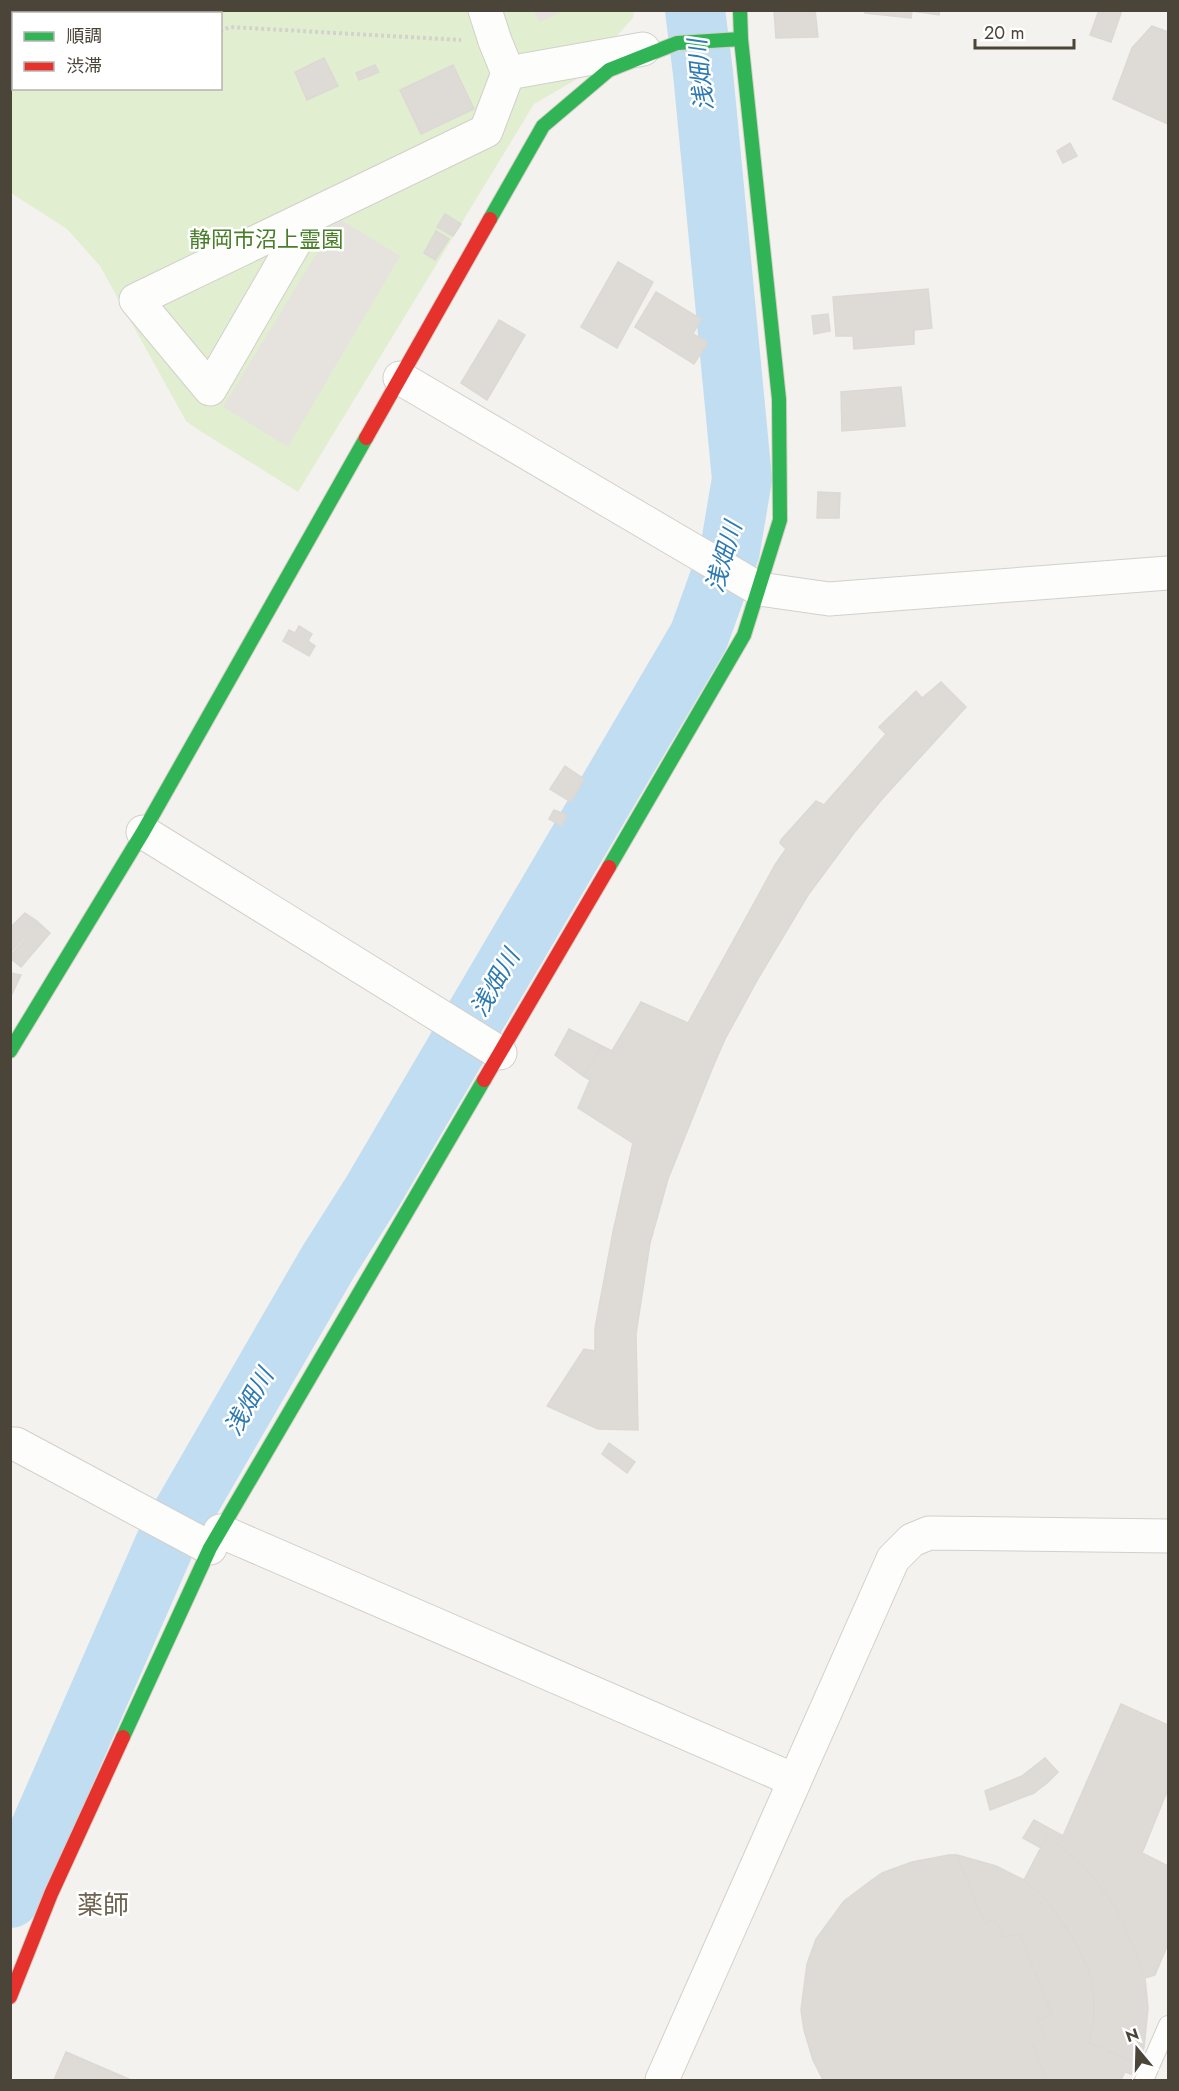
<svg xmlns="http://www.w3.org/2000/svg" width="1179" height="2091" font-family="Jost,'Noto Sans JP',sans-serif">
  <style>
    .green { fill: #e1eecf; fill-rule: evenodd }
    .parking { fill: #e6e3df }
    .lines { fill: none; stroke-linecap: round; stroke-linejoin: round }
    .river { stroke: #c0ddf1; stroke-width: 60 }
    .building { fill: #dedbd6; stroke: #dcd9d4; stroke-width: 1.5 }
    .lane-casing { stroke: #d2d0cb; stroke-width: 20 }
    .street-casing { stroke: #d2d0cb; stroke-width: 35 }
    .fast-casing { stroke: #d3cfc5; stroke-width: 16 }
    .jam-casing { stroke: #d3cfc5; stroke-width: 16 }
    .path { stroke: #d3d2cc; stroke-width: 4; stroke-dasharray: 3 3; stroke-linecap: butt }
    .lane { stroke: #fdfdfc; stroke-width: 18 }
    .street { stroke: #fdfdfc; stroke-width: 33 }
    .fast { stroke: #30b455; stroke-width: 14 }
    .jam { stroke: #e5322d; stroke-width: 14 }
    .labels { text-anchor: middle; stroke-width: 5; stroke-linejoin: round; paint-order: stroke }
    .park-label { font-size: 22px; fill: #4a7f2a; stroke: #fff }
    .water-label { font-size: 24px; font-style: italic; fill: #2e7ab2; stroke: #fff }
    .quarter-label { font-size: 26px; fill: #6e6250; stroke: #fff }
  </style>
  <rect width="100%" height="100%" fill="#f4f2ee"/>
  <path class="green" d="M10,11H634L633,18L577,79L534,104L298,492L197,429L186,421L100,266L67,229L11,193ZM14,14H220V88H14Z"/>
  <path class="parking" d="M533,11H563L540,22Z
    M338,218L400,256L288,447L223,407Z"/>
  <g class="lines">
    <path class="river" d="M10,1898L165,1544L328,1262L373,1191L699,636L730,550L742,479L703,73L695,10"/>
  </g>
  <path class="building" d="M774,10H815L818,37L776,38Z
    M865,10H940L939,15L912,11L911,18L865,13Z
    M1099,10H1122L1111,42L1090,35Z
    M1152,26L1168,32V124L1113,99L1132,48Z
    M324,58L338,86L307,100L295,72Z
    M375,65L379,72L359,80L356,73Z
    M453,65L474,109L421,134L400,90Z
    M1070,143L1077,156L1063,163L1057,151Z
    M445,214L461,224L453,236L437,227Z
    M436,231L449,239L435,260L424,253Z
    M618,262L653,282L617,348L581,327Z
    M928,289L932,328L914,330V344L854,349L853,336H836L833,297Z
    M656,292L701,319L693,334L708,342L694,364L635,327Z
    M828,314L830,331L814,334L812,316Z
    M499,320L525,335L487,400L461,383Z
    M901,387L905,426L842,431L841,392Z
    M818,492L840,493L839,518H817Z
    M299,626L312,634L308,641L315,646L309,656L283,641L289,630L295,633Z
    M941,682L966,707L883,798L854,833L808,895L759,977L725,1039L712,1069L668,1179L650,1243L636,1334L638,1430L598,1429L547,1406L584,1349L595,1351V1328L613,1232L633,1143L578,1108L590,1080L583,1076L602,1046L612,1051L641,1002L688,1023L775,865L786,849L780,843L781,840L816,801L824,805L886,734L879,727L916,691L922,698Z
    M565,766L584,779L571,802L550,789Z
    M554,810L567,815L561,826L549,819Z
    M25,913L38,922L10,953V928Z
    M39,923L50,933L21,967L10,958V956Z
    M10,973L21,975L10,998Z
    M569,1029L602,1046L583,1076L555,1055Z
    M609,1443L635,1462L627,1473L602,1454Z
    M1121,1704L1168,1725V1789L1142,1853L1168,1866V1944L1155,1975L1145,1978L1128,1934L1115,1907L1085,1867L1047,1836L1041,1848L1023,1838L1034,1820L1063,1836Z
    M1045,1758L1058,1772L1047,1783L1034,1793L990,1810L985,1791L1022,1776Z
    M1047,1836L1085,1867L1115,1907L1128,1934L1145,1978L1148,2008L1144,2047L1139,2064L1089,2043L1094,2016V1997L1091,1978L1084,1959L1071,1934L1046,1899L1024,1880Z
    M949,1855H957L985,1924L996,1919L1004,1938L1019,1933L1052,2014L1038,2021L1045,2038L1032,2043L1047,2080H823L813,2060L804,2030L801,2010L807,1964L816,1939L844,1901L872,1880L882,1873L912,1862Z
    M957,1855L996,1866L1024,1880L1046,1899L1077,1944L1091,1978L1094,1997V2016L1089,2043L1139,2064L1137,2076L1125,2072L1121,2080H1047L1032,2043L1045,2038L1038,2021L1052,2014L1019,1933L1004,1938L996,1919L985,1924Z
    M66,2052L131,2080H54Z"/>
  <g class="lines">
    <g class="lane-casing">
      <path id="lane" d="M1144,2080L1168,2025"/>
    </g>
    <g class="street-casing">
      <path id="street" d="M485,10L495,41L508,73L643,49
        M310,216L210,389L136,300L486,131L508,73
        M400,378L759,589L829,599L1168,573
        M143,832L500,1053
        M10,1444H16L210,1548
        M220,1531L794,1780
        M662,2080L893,1559L912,1540L929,1533L1168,1536"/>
    </g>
    <g class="fast-casing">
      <path id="fast" d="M490,219L543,126L609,70L677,43L741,39
        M609,867L744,635L780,520L779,399L741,39L740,10
        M10,1051L143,832L366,438
        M123,1737L210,1548L484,1080"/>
    </g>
    <g class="jam-casing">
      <path id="jam" d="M366,438L490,219
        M484,1080L609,867
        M10,1997L51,1894L123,1737"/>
    </g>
    <path class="path" d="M220,31L230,27L461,40"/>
    <use href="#lane" class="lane"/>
    <use href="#street" class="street"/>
    <use href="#fast" class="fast"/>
    <use href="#jam" class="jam"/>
  </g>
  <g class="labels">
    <g class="park-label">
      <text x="266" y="247">静岡市沼上霊園</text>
    </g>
    <g class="water-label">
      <text transform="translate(701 75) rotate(-96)" y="8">浅畑川</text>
      <text transform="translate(724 557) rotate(-74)" y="8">浅畑川</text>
      <text transform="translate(495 983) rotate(-60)" y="8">浅畑川</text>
      <text transform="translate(249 1402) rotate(-60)" y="8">浅畑川</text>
    </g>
    <g class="quarter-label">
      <text x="103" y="1914">薬師</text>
    </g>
  </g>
  <rect width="1179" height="2091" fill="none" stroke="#4b4439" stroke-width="24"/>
  <rect x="12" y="12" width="210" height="78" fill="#ffffff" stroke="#b7b4b0" stroke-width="1.5"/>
  <rect x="24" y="32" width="30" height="9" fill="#30b455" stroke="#b7b4b0" stroke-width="1.5"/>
  <text x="66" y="42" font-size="18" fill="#4b4439">順調</text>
  <rect x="24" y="62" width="30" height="9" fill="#e5322d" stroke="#b7b4b0" stroke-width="1.5"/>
  <text x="66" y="72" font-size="18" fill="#4b4439">渋滞</text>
  <g transform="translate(1137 2049) rotate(341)" stroke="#ffffff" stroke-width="4.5" paint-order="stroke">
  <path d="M0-4.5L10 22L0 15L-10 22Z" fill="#4b4439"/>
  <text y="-9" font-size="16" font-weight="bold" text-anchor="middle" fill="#4b4439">N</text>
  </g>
  <path d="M975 39v9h99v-9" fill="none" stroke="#4b4439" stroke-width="3"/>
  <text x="984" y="39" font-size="18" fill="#4b4439" stroke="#ffffff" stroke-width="4.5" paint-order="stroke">20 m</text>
</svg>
